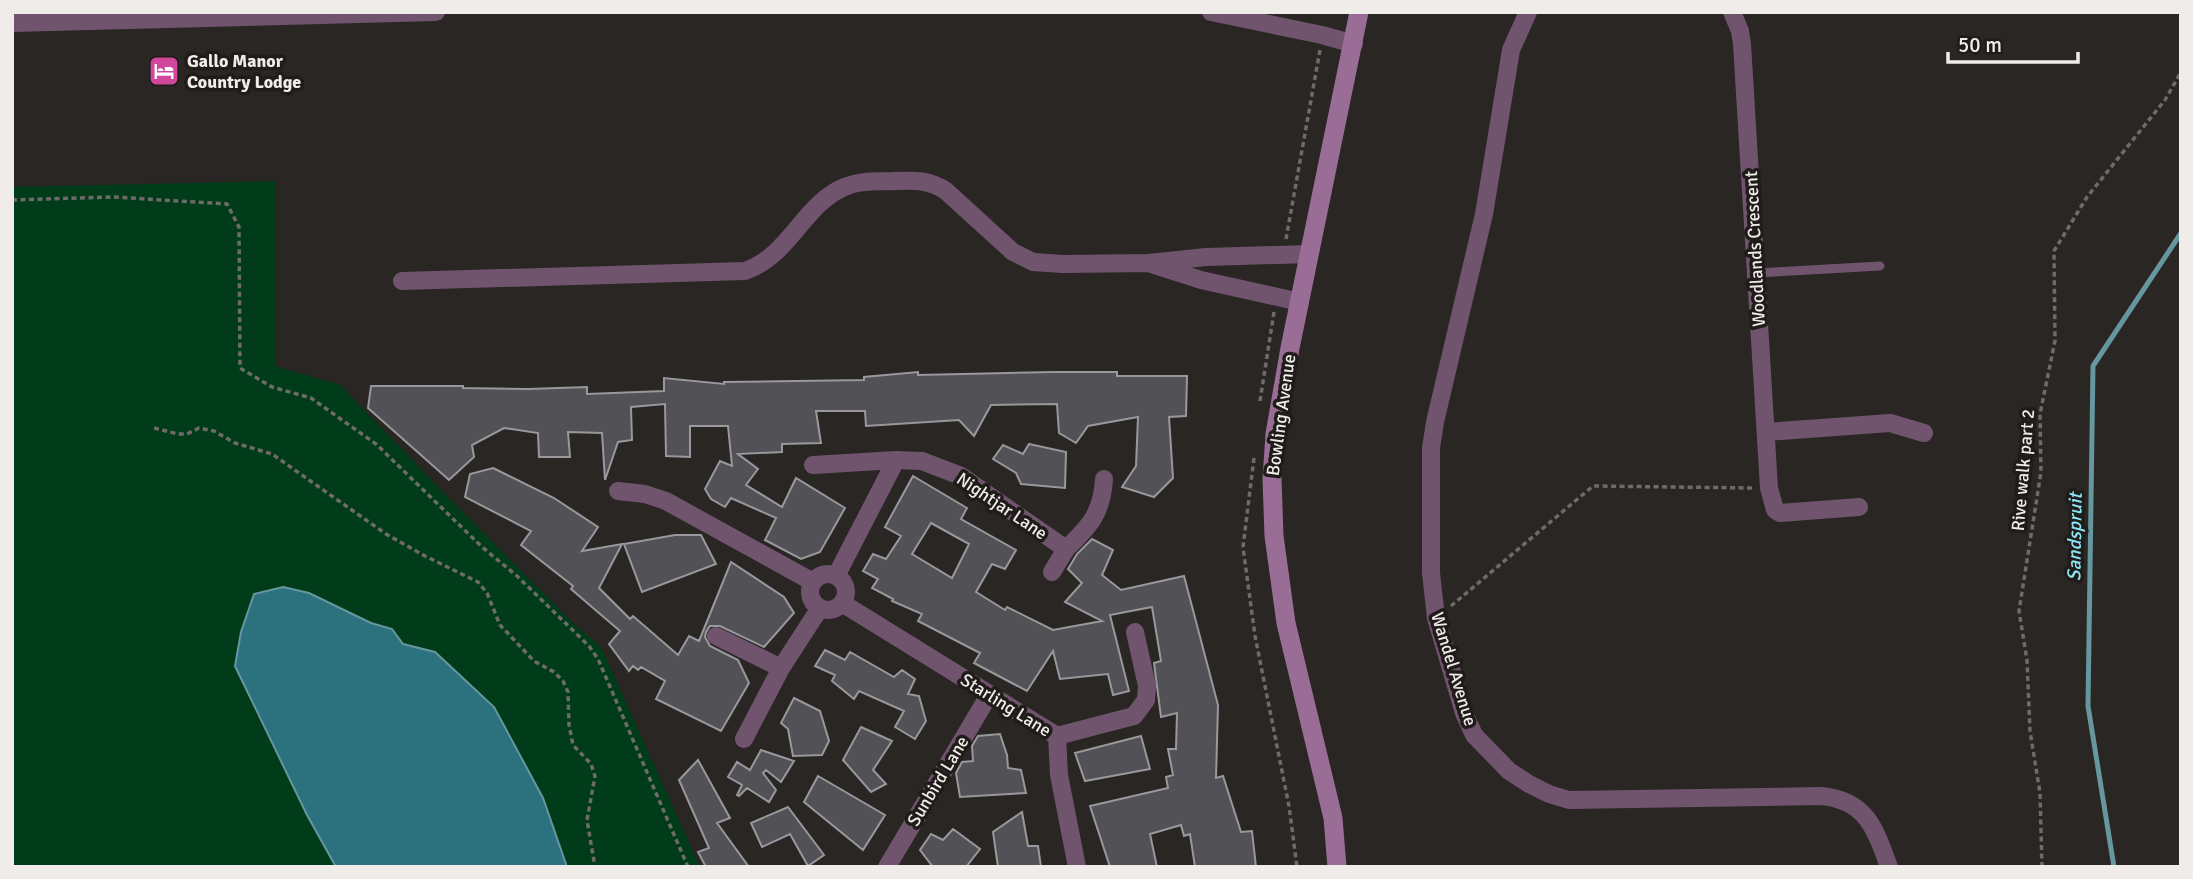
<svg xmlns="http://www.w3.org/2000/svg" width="2193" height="879" font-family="Signika,sans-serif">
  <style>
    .green { fill: #013c1a }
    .water { fill: #2c717e; stroke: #66969e; stroke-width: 2 }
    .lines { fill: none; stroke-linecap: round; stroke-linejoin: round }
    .stream { stroke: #66969e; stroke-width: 5 }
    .building { fill: #515156; stroke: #98989d; stroke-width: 2; fill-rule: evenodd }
    .path { stroke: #6e6b68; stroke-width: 3.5; stroke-dasharray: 5 3.5; stroke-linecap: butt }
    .service { stroke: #70546e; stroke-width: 9 }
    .minor { stroke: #70546e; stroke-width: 18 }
    .secondary { stroke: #9a6d96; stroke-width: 19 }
    .labels { text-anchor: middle; stroke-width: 7; stroke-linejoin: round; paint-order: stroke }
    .poi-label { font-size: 18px; font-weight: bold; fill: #efecea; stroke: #201c19; text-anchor: start }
    .street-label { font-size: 18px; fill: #efecea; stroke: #201c19 }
    .water-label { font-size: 19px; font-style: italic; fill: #8de6f7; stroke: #201c19 }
  </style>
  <rect width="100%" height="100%" fill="#292623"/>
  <path class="green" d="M276,181L275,366L340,385L444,493L576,626L601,647L700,867H12V187Z"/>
  <path class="water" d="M283,587L309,593L371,623L392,629L403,644L435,652L494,707L543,798L567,867H336L307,815L235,666L241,632L254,594Z"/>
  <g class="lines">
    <path class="stream" d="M2114,867L2088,706L2093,366L2181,233"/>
  </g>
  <path class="building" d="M918,372V375L1054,372H1117V376H1187L1186,416L1169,417L1173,478L1154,497L1122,487L1136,466L1138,417L1088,426L1076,443L1059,433L1057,404L991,405L974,436L959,420L866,426L865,411H816L821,443L782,444V452L738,454L758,469L746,485L782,507L796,478L845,508L820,552L801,559L765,540L776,518L731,498L725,507L711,499L705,489L720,461L732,466L728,426H690V457L666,456L665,404L631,407L632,440L618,442L605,480L602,433L568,432L570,457H539L538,433L504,428L472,445L474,457L449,480L368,408L371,386H463V388L528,389L587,387V394L664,391V378L724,384V382L864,380V377Z
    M1029,444L1066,452L1065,488L1021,484L1016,473L993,459L1003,445L1023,454Z
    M493,468L554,498L598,527L582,551L622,544L599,588L630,619L633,616L678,655L689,636L699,641L731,562L784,597L794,613L764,647L720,626H710L706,632L705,637L710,646L738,660L749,683L721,731L656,699L665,681L641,667L638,670L633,666L629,671L609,644L620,631L571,589L573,586L521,545L531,531L465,497L470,474Z
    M913,476L967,508L961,519L1016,550L1005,569L992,564L976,592L1005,610L1007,607L1053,630L1102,621L1065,602L1082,583L1068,569L1077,554L1092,539L1113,550L1102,575L1121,590L1184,576L1218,705L1216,778L1223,776L1241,832L1252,831L1256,867H1195L1190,834L1184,836L1181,825L1150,834L1157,867H1110L1090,806L1168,788L1166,777L1173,775L1168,749H1176L1177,713L1161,717L1154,663L1161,661L1152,607L1110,615L1129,691L1113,695L1108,674L1060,679L1053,651L1027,691L974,663L980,653L918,621L922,614L892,601L893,599L872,588L878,579L863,571L873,554L886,559L901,536L885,527ZM931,523L969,544L952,578L912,554Z
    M675,535H701L716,564L642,592L624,544Z
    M825,650L845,660L850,652L894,677L902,670L915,679L908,694L919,696L926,721L915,739L895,727L904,711L859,691L854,699L832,681L835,675L815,666Z
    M794,698L820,711L829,741L822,755L793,756L788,729L781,723Z
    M861,727L892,741L873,770L886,784L871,792L843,760Z
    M1000,734L1007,755L1008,768L1021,770L1026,793L960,797L956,773L962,762L973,761L972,746L978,736Z
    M1141,736L1150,769L1085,781L1075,753Z
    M761,750L794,761L781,782L766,770L763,773L776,790L769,802L747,788L739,796L737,795L742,785L728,777L737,762L750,770Z
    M698,760L730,818L717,823L749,867H706L698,852L709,848L679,780Z
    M818,776L885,815L863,850L804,802Z
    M788,807L824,855L808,866L790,834L762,847L751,823Z
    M1022,812L1028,846H1038L1041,867H998L993,832Z
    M953,829L980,849L966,867H933L920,850L931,834L943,840Z"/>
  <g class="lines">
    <path class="path" d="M12,200L114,197L227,204L239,227L240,368L272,387L311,398L376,444L482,547L517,576L589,646L598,659L688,867
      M1286,239L1320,50
      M1260,401L1274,312
      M154,428L178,434H187L199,428L214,431L235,443L272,454L386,534L425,556L478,582L487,593L500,625L534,661L554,672L563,681L568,692L569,725L573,745L591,764L595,776L587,820L595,867
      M1254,458L1243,547L1255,636L1289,806L1297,867
      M1451,606L1593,486L1753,488
      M2042,867L2040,793L2030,731L2027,660L2019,611L2041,472L2040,414L2055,341L2054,251L2087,197L2165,100L2181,72"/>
    <path class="service" d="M1756,273L1880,266"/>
    <path class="minor" d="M1211,12L1322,35L1354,44
      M1528,12L1511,50L1484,214L1435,422L1431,448V573L1436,618L1464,713L1474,735L1509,771L1529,784L1549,794L1569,800L1821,796C1866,800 1875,828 1889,867
      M1732,12L1740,31L1742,44L1769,488L1775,510L1780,513L1859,507
      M12,23L436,12
      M1151,264L1201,280L1300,302
      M402,281L745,271C790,256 804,202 847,186C862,180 879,182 895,181C914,180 930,180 946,191L1013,252L1033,262L1063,264L1149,263L1206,257L1309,254
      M1766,432L1890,423L1924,433
      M813,465L896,460
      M618,491L645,494L666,501L813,582
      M1052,572L1066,549
      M810 592a18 18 0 1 1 36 0a18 18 0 1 1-36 0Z
      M836,576L896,460L922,461L961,476L1066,549C1090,526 1102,513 1104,479
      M842,603L1057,736L1059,775L1077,867
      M716,636L781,668
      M1057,736L1134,716L1146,700L1147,686L1135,632
      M744,739L781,668L820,608
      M887,867L989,695"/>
    <path class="secondary" d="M1337,867L1333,818L1286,623L1274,536L1272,479L1275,434L1290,348L1359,12"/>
  </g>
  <defs>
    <g id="hotel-square" transform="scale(1.575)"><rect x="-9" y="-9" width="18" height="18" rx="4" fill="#d1479c" stroke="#201c19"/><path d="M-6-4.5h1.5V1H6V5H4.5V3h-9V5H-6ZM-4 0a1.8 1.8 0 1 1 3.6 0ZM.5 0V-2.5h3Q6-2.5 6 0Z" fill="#fff"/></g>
  </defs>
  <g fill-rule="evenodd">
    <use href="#hotel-square" x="164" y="71"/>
  </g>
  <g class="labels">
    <g class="poi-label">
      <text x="187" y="67">Gallo Manor<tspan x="187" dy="21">Country Lodge</tspan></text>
    </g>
    <g class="street-label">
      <text transform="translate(1755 249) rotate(-93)" y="6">Woodlands Crescent</text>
      <text transform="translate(1281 415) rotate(-82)" y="6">Bowling Avenue</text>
      <text transform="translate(2023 470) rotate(-85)" y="6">Rive walk part 2</text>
      <text transform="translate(1002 506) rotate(34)" y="6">Nightjar Lane</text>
      <text transform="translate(1454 669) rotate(73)" y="6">Wandel Avenue</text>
      <text transform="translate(1006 705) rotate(32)" y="6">Starling Lane</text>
      <text transform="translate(938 781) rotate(-59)" y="6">Sunbird Lane</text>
    </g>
    <g class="water-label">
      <text transform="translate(2074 537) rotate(-89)" y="7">Sandspruit</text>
    </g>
  </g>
  <rect width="2193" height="879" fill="none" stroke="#efecea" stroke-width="28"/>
  <path d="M1948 52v10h130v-10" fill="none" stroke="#efecea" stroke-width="3.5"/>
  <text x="1958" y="52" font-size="21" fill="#efecea" stroke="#201c19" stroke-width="5" paint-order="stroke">50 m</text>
</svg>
